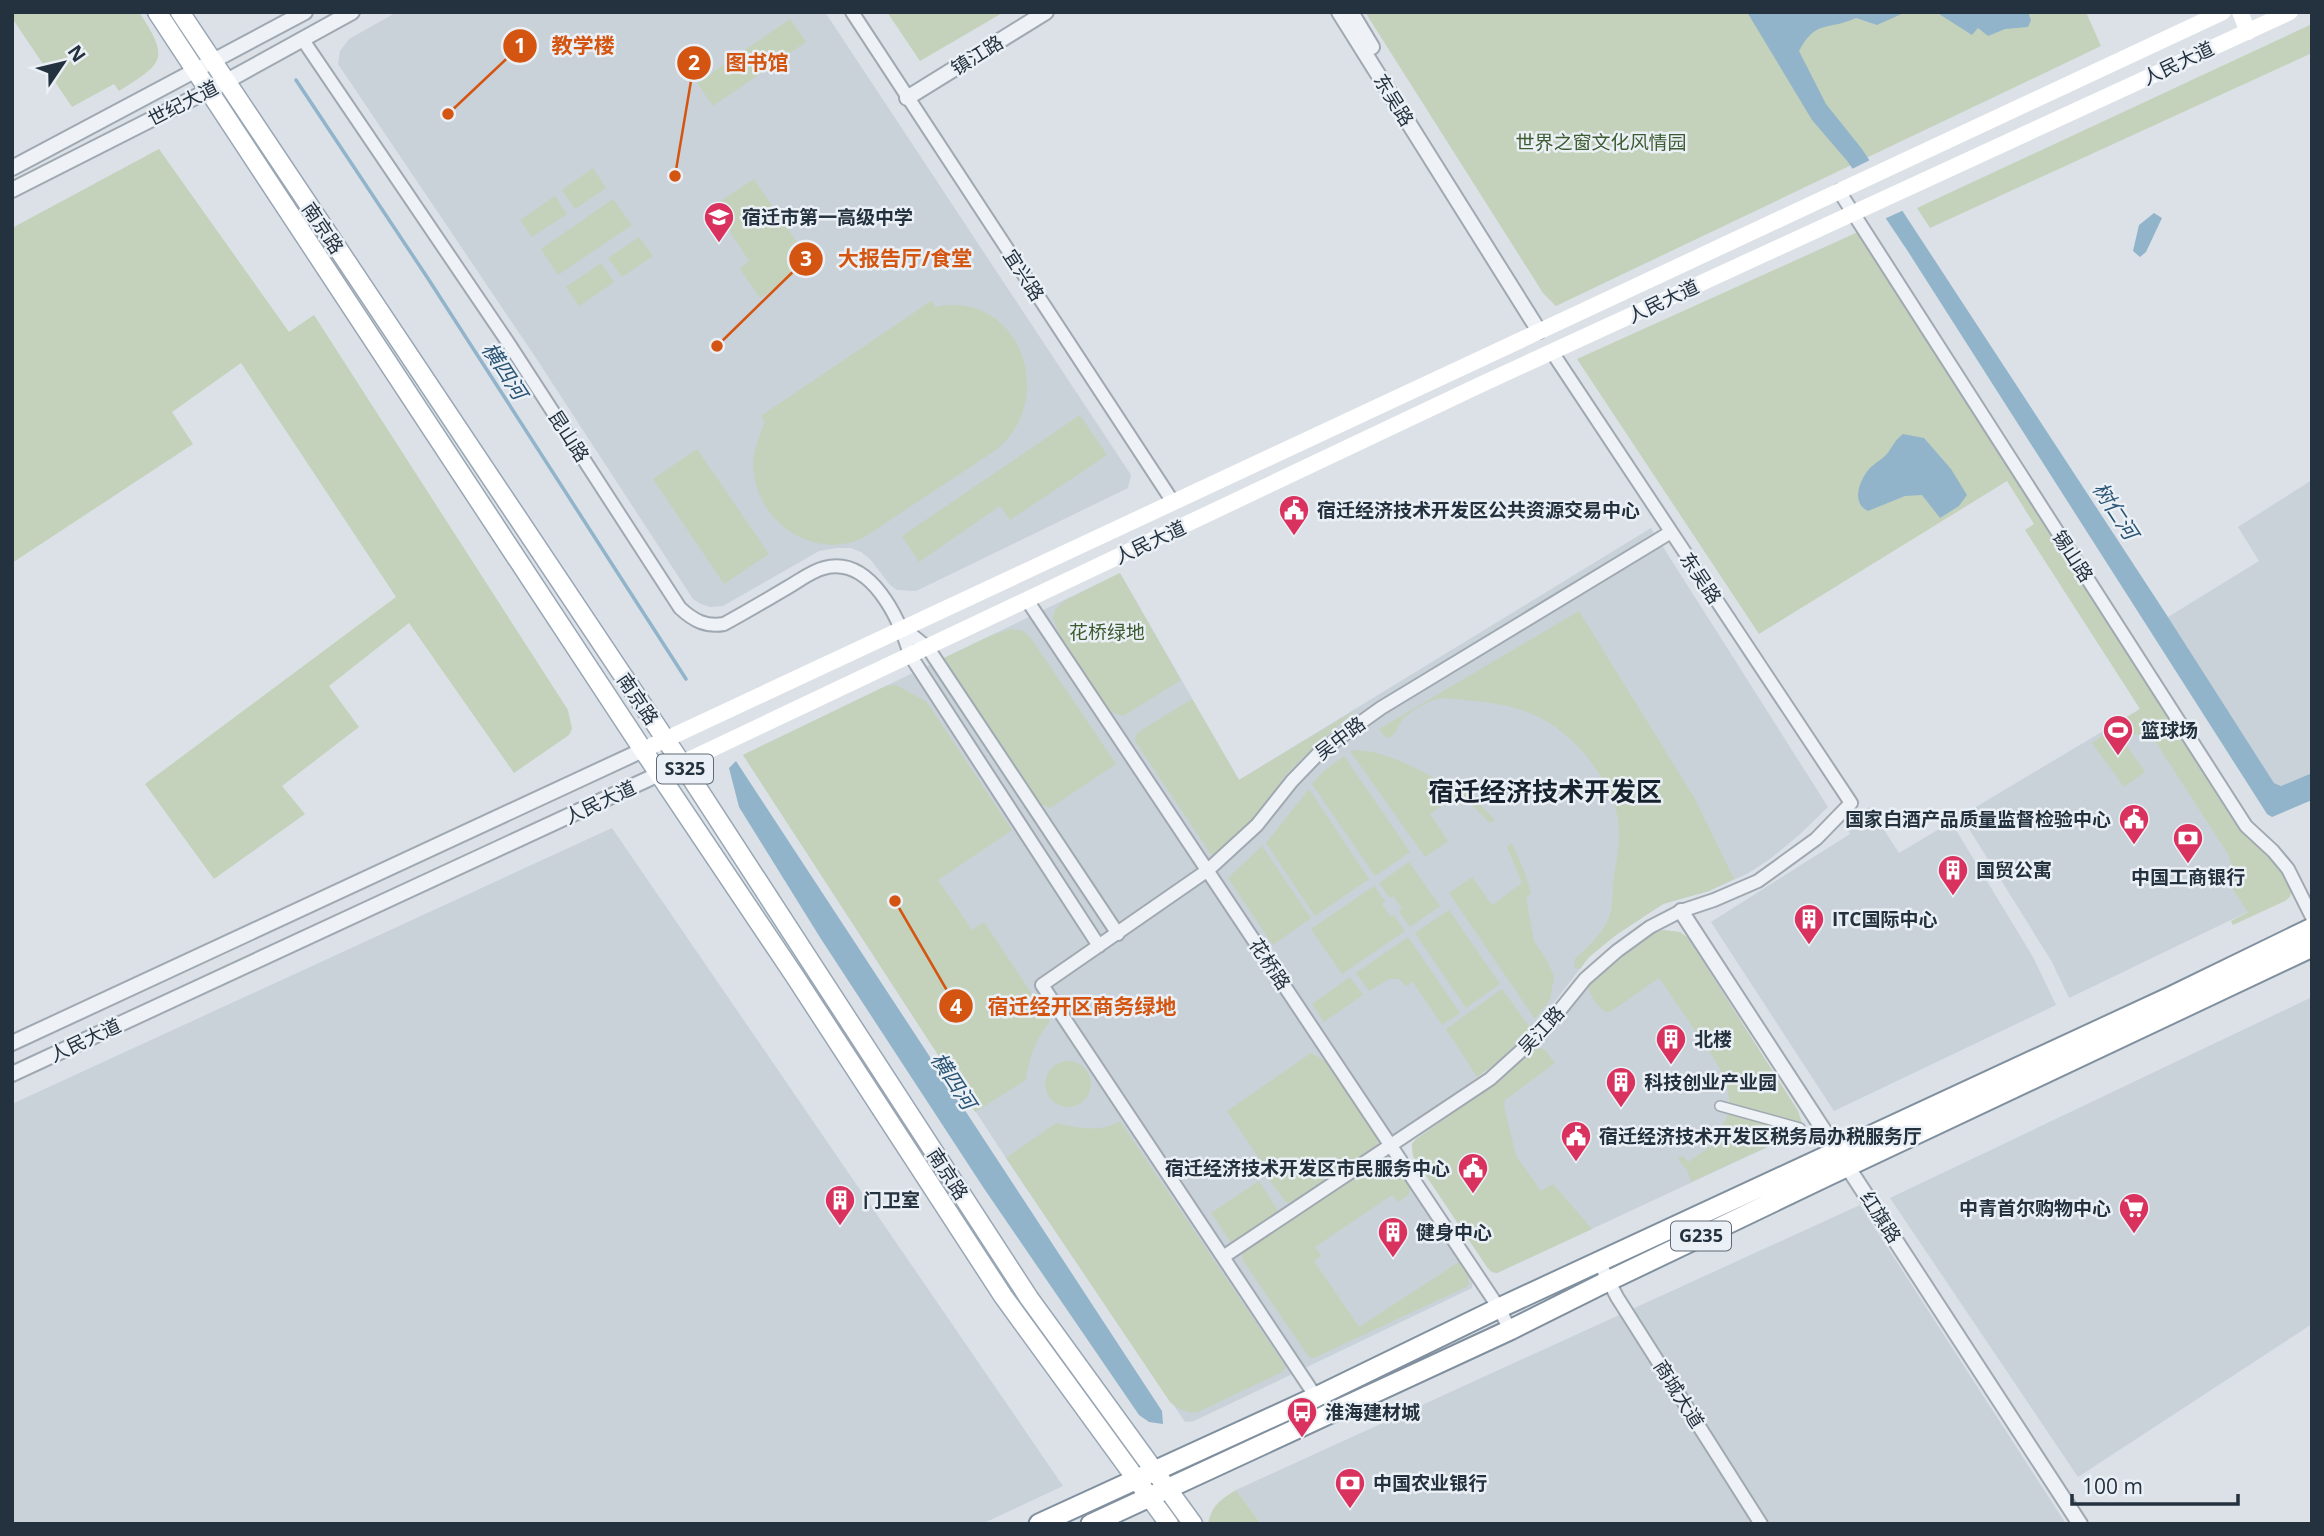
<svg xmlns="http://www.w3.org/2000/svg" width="2324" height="1536" font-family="'Open Sans','Noto Sans SC',sans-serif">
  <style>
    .built { fill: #c9d1d9 }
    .green { fill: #c4d2bb }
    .water { fill: #92b4cb }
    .pier { fill: #dbe1e7 }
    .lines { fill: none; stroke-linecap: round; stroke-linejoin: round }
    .stream { stroke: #92b4cb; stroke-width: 3.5 }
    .pedestrian-casing { stroke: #a0a9b1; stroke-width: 12 }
    .minor-casing { stroke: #a0a9b1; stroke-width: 16 }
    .tertiary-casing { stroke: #a0a9b1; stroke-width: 18 }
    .primary-casing { stroke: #99a7b4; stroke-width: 21 }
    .trunk-casing { stroke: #81909f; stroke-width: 23 }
    .pedestrian { stroke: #eef1f5; stroke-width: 9 }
    .minor { stroke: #eef1f5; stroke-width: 12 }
    .tertiary { stroke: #eef1f5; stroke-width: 14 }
    .secondary { stroke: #fff; stroke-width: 16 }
    .primary { stroke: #fff; stroke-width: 18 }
    .trunk { stroke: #fff; stroke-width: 19 }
    .labels { text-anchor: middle; stroke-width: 5; stroke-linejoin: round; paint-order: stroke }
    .shield { fill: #eaf0f5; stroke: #5f6a75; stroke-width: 2 }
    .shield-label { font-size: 18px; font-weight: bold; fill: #24313e }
    .street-label { font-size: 19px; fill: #24313e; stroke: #eaf0f5 }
    .park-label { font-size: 19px; fill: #3d5b30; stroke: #eaf0f5 }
    .poi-label { font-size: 19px; font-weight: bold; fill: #24313e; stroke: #eaf0f5; text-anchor: start }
    .water-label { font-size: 21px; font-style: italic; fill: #2b5575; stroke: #eaf0f5 }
    .district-label { font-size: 26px; font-weight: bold; fill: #17222f; stroke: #eaf0f5 }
    .leader { fill: none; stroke: #d45511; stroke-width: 2.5 }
    .callout-dot { fill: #d45511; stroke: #eaf0f5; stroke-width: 2.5 }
    .mark-label { font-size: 21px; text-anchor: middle; font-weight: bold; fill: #fff }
    .callout-label { font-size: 21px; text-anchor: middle; font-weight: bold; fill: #d45511; stroke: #eaf0f5; stroke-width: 5; stroke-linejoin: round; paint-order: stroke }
  </style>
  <rect width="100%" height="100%" fill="#dbe1e7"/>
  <path class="built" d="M397,12H825L1131,475L1128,488L916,591L897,590L890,585L871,560L861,552L851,548H836L819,551L723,606L710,607L701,604L693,599L536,358L338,64L340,51L349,39Z
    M2312,480V773L2281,786L2274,783L2168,617L2259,561L2238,527Z
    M1651,528L1828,807L1799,835L1770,859L1747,874L1709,891L1663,904L1616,935L1589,957L1536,1026L1494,1065L1431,1111L1383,1141L1473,1277L1472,1288L1194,1421L1185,1422L1006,1158L743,755L1120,573L1239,780Z
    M2140,709L2264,904L2069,998L2052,962L1961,816Z
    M1869,807L1899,853L1951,822L2033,957L2056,1005L1834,1111L1711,922L1850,834L1845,824Z
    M612,828L1063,1486L982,1524H12V1104Z
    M1663,930L1680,932L1688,938L1798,1111L1802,1123L1795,1134L1787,1138L1497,1273L1492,1272L1487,1267L1413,1156L1412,1144L1416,1139L1491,1087L1532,1050L1588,984Z
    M2312,997V1324L2078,1477L1890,1198Z
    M1860,1205L2066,1524H1261L1236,1490Z"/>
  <path class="green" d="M12,12H139C170,59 164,63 119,91L114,84L72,107L12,18Z
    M887,12H1004L920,61Z
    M1365,12H2086L2101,46L1556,306L1543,293Z
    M790,19L806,42L713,106L697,83Z
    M2312,24V53L1930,228L1917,208Z
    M159,149L289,332L314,315L568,710L572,729L569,735L514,773L409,623L329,686L359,727L282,786L305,814L214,879L145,784L396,597L241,363L172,412L193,444L12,563V228Z
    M593,168L606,188L575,209L562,190Z
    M754,179L811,263L760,298L740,269L749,261L713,206Z
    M555,196L567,214L532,237L520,220Z
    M613,199L632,225L558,275L541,249Z
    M1858,232L1864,238L2235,820L2274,860L2293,886L2290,897L2285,901L2233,925L2231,921L2248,912L2225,878L2232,865L2228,854L2155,741L2148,736L2124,733L2117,723L2140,709L2025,530L2034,524L2007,481L1759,634L1577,359Z
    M639,237L653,256L622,277L608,258Z
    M601,263L614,282L579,306L566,287Z
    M931,301L936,307C1018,289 1060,398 996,450L863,538C816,560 760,525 754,474C751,455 758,439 765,422L761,416Z
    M1080,415L1107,455L1010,520L1000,506L919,562L902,536Z
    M697,449L769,554L724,584L653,479Z
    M1120,573L1181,680L1123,716L1109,711L1059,633L1053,618L1055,610L1064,601Z
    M1579,611L1695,799L1734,879L1709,891L1663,904L1616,935L1589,957L1580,969L1575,968L1574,960C1587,947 1600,937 1608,920C1613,910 1612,895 1613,883C1616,862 1622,836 1617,815C1609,778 1576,737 1544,720C1513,702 1475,701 1441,698C1430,700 1413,709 1404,718C1396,726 1398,736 1386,738L1379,729Z
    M1011,629L1023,631L1031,638L1116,764L1050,808L1038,803L944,658L990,636Z
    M896,685L927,702L1012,830L938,880L972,930L984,922L1050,1021C1036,1039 1029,1057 1026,1080L975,1112L743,755L886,686Z
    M1192,699L1239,780L1357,709L1300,760L1284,777L1261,815L1214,859L1135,741L1136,735L1140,731Z
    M2114,727L2145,772L2124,787L2092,743Z
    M1350,751C1380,747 1422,771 1448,785L1451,782L1475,800L1495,820L1490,823L1473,806L1459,794L1430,814L1448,841L1425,857Z
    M1344,756L1410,852L1375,876L1312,784L1324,771Z
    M1309,789L1369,879L1315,916L1266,843Z
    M1512,843L1524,871L1531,894L1526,897L1534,941L1548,962L1554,977L1550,1000L1535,1019L1449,893L1472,877L1492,905L1522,883L1507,847Z
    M1262,846L1311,918L1273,945L1228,878Z
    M1409,862L1440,906L1410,927L1399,912L1402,909L1393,896L1390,898L1379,883Z
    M1374,886L1385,901L1382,904L1391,917L1394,915L1405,931L1342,974L1311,929Z
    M1449,910L1500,984L1466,1008L1415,933Z
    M1663,930L1680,932L1688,938L1798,1111L1802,1123L1795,1134L1691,1182L1688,1172L1678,1159L1683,1156L1688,1162L1720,1140L1716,1134C1747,1100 1717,1062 1696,1032C1684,1014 1671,996 1659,978L1610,1012H1605C1597,1005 1588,995 1588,984C1609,964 1634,936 1663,930Z
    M1408,937L1460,1013L1442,1025L1413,982L1406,986L1399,979H1389L1369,991L1356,973Z
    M1350,977L1363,995L1324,1022L1312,1004Z
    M1502,989L1529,1026H1536L1494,1065L1477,1077L1446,1029Z
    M1541,1048L1546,1051L1555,1063L1505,1100L1504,1106L1516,1156L1541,1191L1553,1184L1592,1229L1497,1273L1492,1272L1487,1267L1413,1156L1412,1144L1416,1139L1491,1087L1532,1050Z
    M1311,1053L1327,1062L1377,1133L1379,1138L1377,1145L1293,1202L1287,1203L1266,1176L1269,1173L1227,1111Z
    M1045 1084a23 23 0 1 1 46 0a23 23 0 1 1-46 0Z
    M1120,1121L1286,1367L1282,1372L1198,1412C1185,1413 1180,1410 1170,1402L1006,1158L1056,1123C1078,1128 1100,1133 1120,1121Z
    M1388,1154L1393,1156L1411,1183L1409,1194L1398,1202L1392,1195L1315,1247L1321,1256L1314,1261L1359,1327L1459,1262L1468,1276L1469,1284L1466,1287L1314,1358L1309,1357L1242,1259L1243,1253Z
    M1259,1181L1278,1211L1275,1215L1232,1244L1211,1213Z
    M1236,1490L1261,1524H1208C1212,1505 1220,1500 1236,1490Z"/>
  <path class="water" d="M1747,12H1906L1877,25L1856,18C1827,31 1816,19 1799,51L1826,104L1862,149L2168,617L2274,783L2281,786L2312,773V800L2272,817L2267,814L1907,250L1848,162L1812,120Z
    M1936,12H2028L2031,20L2028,27L2005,29L1988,36L1978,28L1972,35Z
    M2154,213L2162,218L2146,252L2140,257L2133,251L2139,225Z
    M1903,434L1924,438L1951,469L1967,495L1959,506L1940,518L1922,495L1905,496L1868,511C1850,503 1860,478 1871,467C1875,463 1881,460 1885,456C1892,449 1894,440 1903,434Z
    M736,761L1162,1411L1163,1424L1149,1422L1139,1415L983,1187L821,939L739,807L729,768Z"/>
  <path class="pier" d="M1872,159L1904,210L1882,220L1850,170Z"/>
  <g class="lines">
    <path class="stream" d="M296,80L427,277L686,679"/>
    <g class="pedestrian-casing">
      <path id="pedestrian" d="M1720,1106L1800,1128"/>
    </g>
    <g class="minor-casing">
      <path id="minor" d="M852,12L1173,502
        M303,40L509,344L680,608C694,621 706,627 724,624C746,612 768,599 790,586C800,580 812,571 824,568C871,555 900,620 910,655L1099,946
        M1839,191L2246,826L2273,851L2288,869L2312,917
        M1027,600L1499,1308L1510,1330
        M903,628L928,648L1118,934
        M1223,1257L1490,1079L1543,1031L1585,979L1617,951L1650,927L1681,911L1714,900L1758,881L1816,839L1851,803L1552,352
        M1599,1262L1617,1297L1761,1524
        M1316,1397L1042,985L1208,870L1257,825L1292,781L1321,751L1381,708L1671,532"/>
    </g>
    <g class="tertiary-casing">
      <path id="tertiary" d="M1339,12L1539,331
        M1351,12L1372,47
        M907,98L1046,12
        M12,168L305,12
        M12,190L225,82L352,12
        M1681,911L2080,1524
        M12,1043L643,750
        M12,1074L659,774"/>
    </g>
    <g class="primary-casing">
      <path id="primary" d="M157,12L643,750L794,975L1003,1296L1169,1524
        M180,12L682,764L1029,1298L1193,1524"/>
    </g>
    <g class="trunk-casing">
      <path id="trunk" d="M1039,1524L1316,1397L1499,1308L2170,997L2312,928
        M1091,1524L1510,1330L1608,1281L1823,1178L2312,947"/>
    </g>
    <use href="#pedestrian" class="pedestrian"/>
    <use href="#minor" class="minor"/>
    <use href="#tertiary" class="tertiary"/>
    <path class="secondary" d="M2240,12L2248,32
      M643,750L2223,12
      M659,774L1482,384L2290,12"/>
    <use href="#primary" class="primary"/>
    <use href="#trunk" class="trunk"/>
  </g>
  <defs>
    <g id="school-pin" transform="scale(1.575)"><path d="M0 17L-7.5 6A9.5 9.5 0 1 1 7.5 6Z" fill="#da325f" stroke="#eaf0f5"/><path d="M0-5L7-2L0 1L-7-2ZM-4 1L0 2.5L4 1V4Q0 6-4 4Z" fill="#fff"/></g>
    <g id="civic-pin" transform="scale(1.575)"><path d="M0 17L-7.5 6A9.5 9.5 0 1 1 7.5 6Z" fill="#da325f" stroke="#eaf0f5"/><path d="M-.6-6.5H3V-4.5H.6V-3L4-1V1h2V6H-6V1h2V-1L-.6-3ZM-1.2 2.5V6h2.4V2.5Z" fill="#fff"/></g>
    <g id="stadium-pin" transform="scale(1.575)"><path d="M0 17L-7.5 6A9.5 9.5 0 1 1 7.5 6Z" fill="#da325f" stroke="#eaf0f5"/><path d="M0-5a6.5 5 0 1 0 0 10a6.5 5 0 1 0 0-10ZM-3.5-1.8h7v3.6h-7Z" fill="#fff"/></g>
    <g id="bank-pin" transform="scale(1.575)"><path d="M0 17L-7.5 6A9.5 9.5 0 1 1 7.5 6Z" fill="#da325f" stroke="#eaf0f5"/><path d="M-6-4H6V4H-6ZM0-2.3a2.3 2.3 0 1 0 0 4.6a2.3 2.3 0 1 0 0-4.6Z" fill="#fff"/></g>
    <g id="building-pin" transform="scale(1.575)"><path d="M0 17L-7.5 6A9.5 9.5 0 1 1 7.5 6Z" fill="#da325f" stroke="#eaf0f5"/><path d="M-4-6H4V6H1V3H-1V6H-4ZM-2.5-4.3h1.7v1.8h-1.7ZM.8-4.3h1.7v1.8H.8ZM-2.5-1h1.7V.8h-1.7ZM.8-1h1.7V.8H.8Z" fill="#fff"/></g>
    <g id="supermarket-pin" transform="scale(1.575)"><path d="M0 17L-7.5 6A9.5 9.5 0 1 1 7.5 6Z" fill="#da325f" stroke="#eaf0f5"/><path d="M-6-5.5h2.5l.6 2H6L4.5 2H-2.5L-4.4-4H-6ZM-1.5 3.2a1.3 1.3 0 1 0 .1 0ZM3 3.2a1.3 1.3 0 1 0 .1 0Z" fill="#fff"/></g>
    <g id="bus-pin" transform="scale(1.575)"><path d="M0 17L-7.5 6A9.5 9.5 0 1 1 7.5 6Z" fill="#da325f" stroke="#eaf0f5"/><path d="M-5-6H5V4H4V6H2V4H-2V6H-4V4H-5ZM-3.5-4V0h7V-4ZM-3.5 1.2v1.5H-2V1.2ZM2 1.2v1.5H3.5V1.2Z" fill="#fff"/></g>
  </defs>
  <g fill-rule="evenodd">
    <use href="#school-pin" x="719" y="217"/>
    <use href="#civic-pin" x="1294" y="510"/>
    <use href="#stadium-pin" x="2118" y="730"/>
    <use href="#civic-pin" x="2134" y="819"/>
    <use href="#bank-pin" x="2188" y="838"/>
    <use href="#building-pin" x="1953" y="870"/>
    <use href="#building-pin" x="1809" y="919"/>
    <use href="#building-pin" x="1671" y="1039"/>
    <use href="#building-pin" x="1621" y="1082"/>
    <use href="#civic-pin" x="1576" y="1136"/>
    <use href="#civic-pin" x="1473" y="1168"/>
    <use href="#building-pin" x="840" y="1200"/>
    <use href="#supermarket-pin" x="2134" y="1208"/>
    <use href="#building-pin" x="1393" y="1232"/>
    <use href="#bus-pin" x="1302" y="1412"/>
    <use href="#bank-pin" x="1350" y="1483"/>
  </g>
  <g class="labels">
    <g class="shield">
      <rect x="657" y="754.5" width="56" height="29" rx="5"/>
      <rect x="1671" y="1221.5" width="60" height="29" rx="5"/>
    </g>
    <g class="shield-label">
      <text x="685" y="775">S325</text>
      <text x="1701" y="1242">G235</text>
    </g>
    <g class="street-label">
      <text transform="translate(977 55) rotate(-32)" y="7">镇江路</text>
      <text transform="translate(2178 63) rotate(-25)" y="7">人民大道</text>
      <text transform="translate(1394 100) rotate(58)" y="7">东吴路</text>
      <text transform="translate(183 103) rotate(-27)" y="7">世纪大道</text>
      <text transform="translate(323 228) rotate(56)" y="7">南京路</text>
      <text transform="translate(1024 275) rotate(57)" y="7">宜兴路</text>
      <text transform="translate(1663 301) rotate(-25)" y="7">人民大道</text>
      <text transform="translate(569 436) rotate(57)" y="7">昆山路</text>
      <text transform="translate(1150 542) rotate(-25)" y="7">人民大道</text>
      <text transform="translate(2073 556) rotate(57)" y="7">锡山路</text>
      <text transform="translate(1701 578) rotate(56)" y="7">东吴路</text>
      <text transform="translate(638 699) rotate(56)" y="7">南京路</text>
      <text transform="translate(1340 738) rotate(-37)" y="7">吴中路</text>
      <text transform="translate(600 802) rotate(-25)" y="7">人民大道</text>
      <text transform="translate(1270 964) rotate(56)" y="7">花桥路</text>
      <text transform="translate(1541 1030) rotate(-47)" y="7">吴江路</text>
      <text transform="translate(85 1040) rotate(-25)" y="7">人民大道</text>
      <text transform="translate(948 1174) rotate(57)" y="7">南京路</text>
      <text transform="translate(1881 1217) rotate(57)" y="7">红旗路</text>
      <text transform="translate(1679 1394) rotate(58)" y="7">商城大道</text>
    </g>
    <g class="park-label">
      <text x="1601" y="149">世界之窗文化风情园</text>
      <text x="1107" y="639">花桥绿地</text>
    </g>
    <g class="poi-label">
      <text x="742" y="224">宿迁市第一高级中学</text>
      <text x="1317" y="517">宿迁经济技术开发区公共资源交易中心</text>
      <text x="2141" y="737">篮球场</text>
      <text x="2111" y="826" text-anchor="end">国家白酒产品质量监督检验中心</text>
      <text x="1976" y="877">国贸公寓</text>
      <text x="2188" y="884" text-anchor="middle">中国工商银行</text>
      <text x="1832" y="926">ITC国际中心</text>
      <text x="1694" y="1046">北楼</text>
      <text x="1644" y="1089">科技创业产业园</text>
      <text x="1599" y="1143">宿迁经济技术开发区税务局办税服务厅</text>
      <text x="1450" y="1175" text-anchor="end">宿迁经济技术开发区市民服务中心</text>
      <text x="863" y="1207">门卫室</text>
      <text x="2111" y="1215" text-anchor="end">中青首尔购物中心</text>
      <text x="1416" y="1239">健身中心</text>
      <text x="1325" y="1419">淮海建材城</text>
      <text x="1373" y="1490">中国农业银行</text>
    </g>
    <g class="water-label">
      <text transform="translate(504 371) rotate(57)" y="7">横四河</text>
      <text transform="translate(2115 511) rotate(57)" y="7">树仁河</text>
      <text transform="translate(953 1081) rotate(57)" y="7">横四河</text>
    </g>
    <g class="district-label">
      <text x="1545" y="801">宿迁经济技术开发区</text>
    </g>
  </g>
  <path class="leader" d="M448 114L520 46M675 176L694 63M717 346L806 259M895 901L956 1006"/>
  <g class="callout-dot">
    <circle cx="448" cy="114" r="7"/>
    <circle cx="675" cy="176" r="7"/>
    <circle cx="717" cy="346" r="7"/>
    <circle cx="895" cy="901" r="7"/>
    <circle cx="520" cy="46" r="18"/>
    <circle cx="694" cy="63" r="18"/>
    <circle cx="806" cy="259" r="18"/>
    <circle cx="956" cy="1006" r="18"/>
  </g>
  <g class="mark-label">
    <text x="520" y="53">1</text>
    <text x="694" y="70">2</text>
    <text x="806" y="266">3</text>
    <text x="956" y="1014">4</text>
  </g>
  <g class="callout-label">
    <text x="583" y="53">教学楼</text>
    <text x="757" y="70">图书馆</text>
    <text x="905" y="266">大报告厅/食堂</text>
    <text x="1082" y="1014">宿迁经开区商务绿地</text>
  </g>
  <rect width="2324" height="1536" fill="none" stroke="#24313e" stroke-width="28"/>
  <g transform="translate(63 63) rotate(55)" stroke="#eaf0f5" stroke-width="5" paint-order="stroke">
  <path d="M0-5L12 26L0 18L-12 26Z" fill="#24313e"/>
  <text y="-10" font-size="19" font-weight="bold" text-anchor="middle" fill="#24313e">N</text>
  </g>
  <path d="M2072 1494v10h166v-10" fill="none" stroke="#24313e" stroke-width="3.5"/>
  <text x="2082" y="1494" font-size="21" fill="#24313e" stroke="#eaf0f5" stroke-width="5" paint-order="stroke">100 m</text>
</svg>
